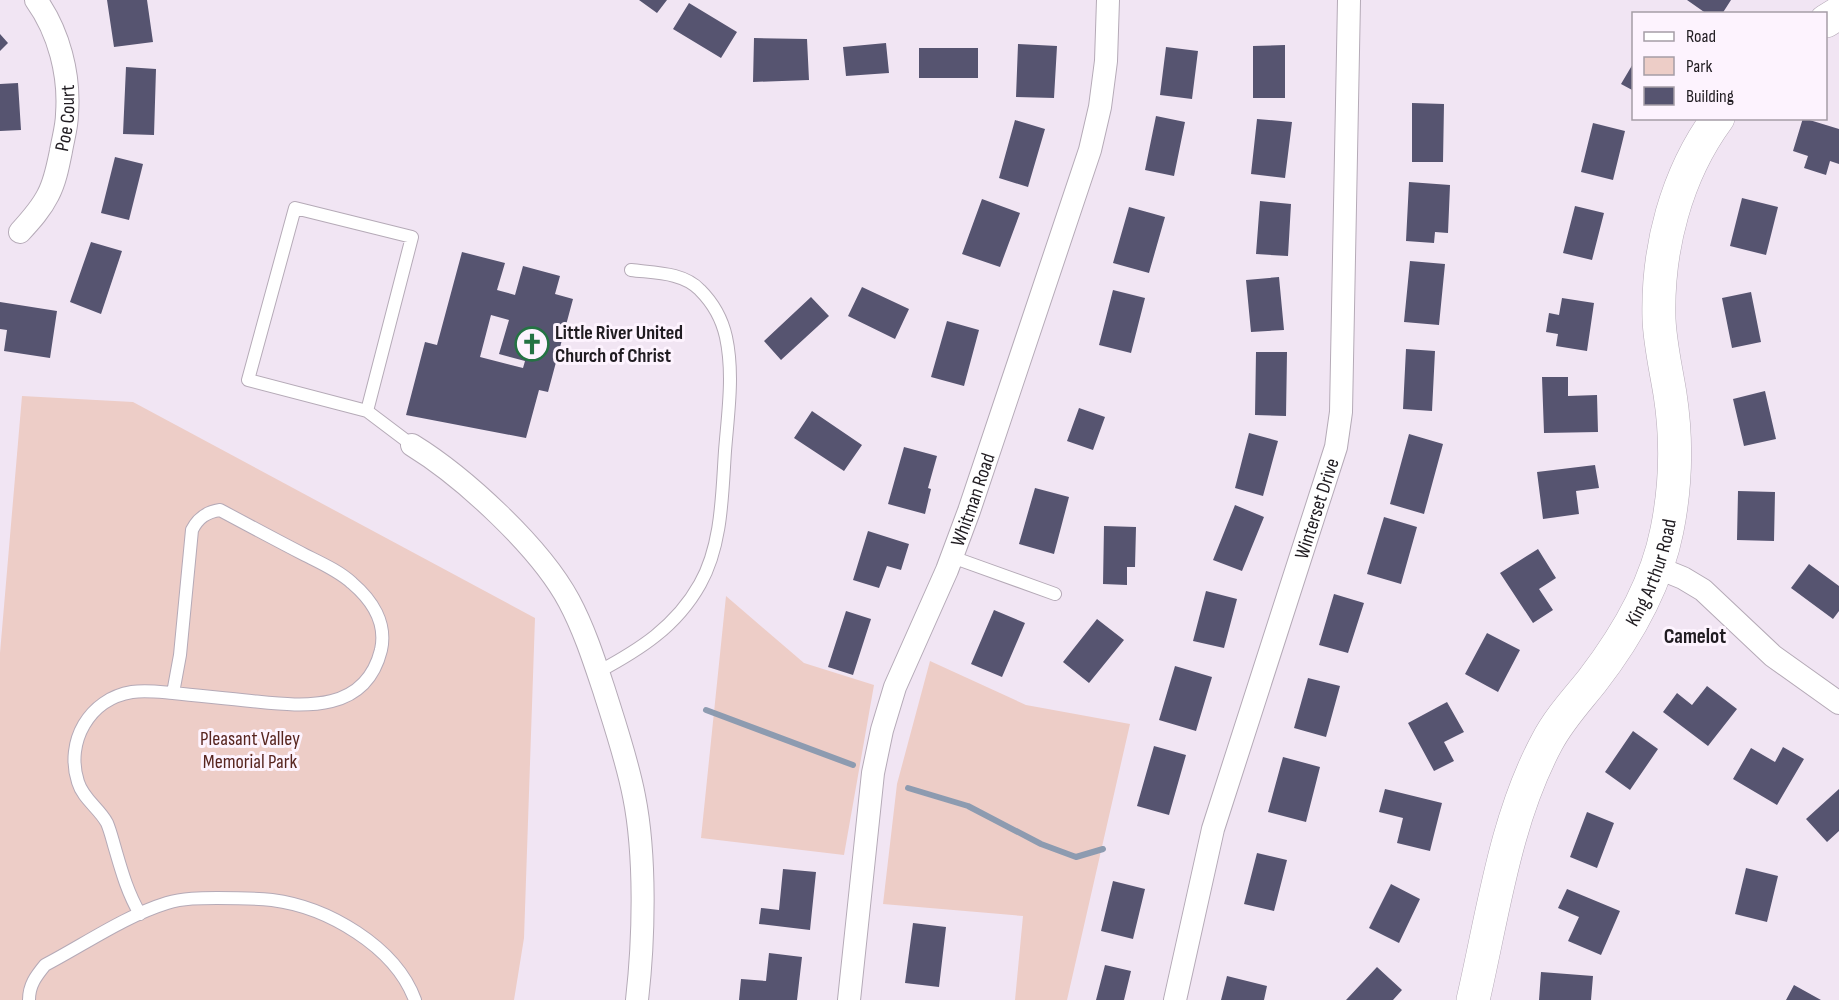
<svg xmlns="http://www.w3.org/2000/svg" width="1839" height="1000" font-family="'Sofia Sans Condensed',sans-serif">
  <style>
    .green { fill: #edcdc7 }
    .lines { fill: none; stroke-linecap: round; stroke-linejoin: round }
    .stream { stroke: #8d9bb0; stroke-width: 6 }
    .building { fill: #565470; fill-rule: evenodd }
    .lane-casing { stroke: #b5aab7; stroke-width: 14 }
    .street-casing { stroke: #b5aab7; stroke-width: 24 }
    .secondary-casing { stroke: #b5aab7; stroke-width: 34 }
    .lane { stroke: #fff; stroke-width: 12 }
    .street { stroke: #fff; stroke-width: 22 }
    .secondary { stroke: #fff; stroke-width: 33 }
    .labels { text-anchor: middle; stroke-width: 6; stroke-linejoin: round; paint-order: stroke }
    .street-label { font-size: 20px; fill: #201c21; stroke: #fdf3fe }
    .poi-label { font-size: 20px; font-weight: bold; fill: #201c21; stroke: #fdf3fe; text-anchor: start }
    .park-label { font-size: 20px; fill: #57251f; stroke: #fdf3fe }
    .neighbourhood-label { font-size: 21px; font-weight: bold; fill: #201c21; stroke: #fdf3fe }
  </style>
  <rect width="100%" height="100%" fill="#f1e5f3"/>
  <path class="green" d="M22,396L133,402L535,618L524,938L514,1000H0V653Z
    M726,596L804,663L874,685L844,855L701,838Z
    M930,661L1026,705L1130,724L1067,1000H1015L1023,916L883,904L897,784Z"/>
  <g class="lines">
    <path class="stream" d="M706,710L853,765
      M908,788L968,806L1041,844L1076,857L1103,849"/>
  </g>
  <path class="building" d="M107,0H147L153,42L114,47Z
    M639,0H667L657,13Z
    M1687,0H1731L1722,14H1707Z
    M689,3L737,32L721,58L673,29Z
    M0,34L8,43L0,51Z
    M754,38L807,39L809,80L753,82Z
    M886,43L889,73L846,76L843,47Z
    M1018,44L1057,46L1054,98L1016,97Z
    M1285,45V98H1253V46Z
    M1166,47L1198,51L1192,99L1160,95Z
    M919,48H978V78H919Z
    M1634,62V91L1621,84Z
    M126,67L156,69L154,135L123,134Z
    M18,83L21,130L0,131V84Z
    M1412,103L1444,104L1443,162H1412Z
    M1156,116L1185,122L1174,176L1145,170Z
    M1803,118L1839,129V164L1830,161L1826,175L1804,168L1808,156L1793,151Z
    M1257,119L1292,122L1285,178L1251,174Z
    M1015,120L1045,129L1028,187L999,178Z
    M1593,123L1625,131L1613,180L1581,172Z
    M115,157L143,164L129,220L101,213Z
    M1409,182L1450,185L1448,233L1435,232L1434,243L1406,241Z
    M1742,198L1778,207L1766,255L1730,246Z
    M982,199L1020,213L1000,267L962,254Z
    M1260,201L1291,204L1288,256L1256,254Z
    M1575,206L1604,213L1592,260L1563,253Z
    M1129,207L1165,217L1149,273L1113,263Z
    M91,242L122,251L101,314L70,302Z
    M462,252L505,263L497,290L515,295L523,266L560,276L555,294L573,299L548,392L539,390L526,438L406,415L425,342L437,345ZM491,315L509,320L499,354L525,361L523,368L480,357Z
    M1410,261L1445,264L1439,325L1404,322Z
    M1279,277L1284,330L1251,332L1246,280Z
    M862,287L909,309L895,339L848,316Z
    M1113,290L1145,298L1131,353L1099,345Z
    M1751,292L1761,342L1732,348L1722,298Z
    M811,297L829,316L781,360L764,341Z
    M1562,298L1594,303L1587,351L1556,346L1558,334L1546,332L1549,313L1559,315Z
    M0,302L57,311L50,358L4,351L7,330L0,329Z
    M947,321L979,330L964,386L931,377Z
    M1406,349L1435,351L1432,411L1403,409Z
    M1256,352H1287L1286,416L1255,415Z
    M1542,377H1568V396L1597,395L1598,432L1544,433Z
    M1765,391L1776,439L1744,446L1733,399Z
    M1079,408L1105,417L1093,450L1067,441Z
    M812,411L862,445L844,471L794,438Z
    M1249,433L1278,441L1263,496L1235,488Z
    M1409,434L1443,444L1424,514L1390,504Z
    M904,447L937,456L928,488L931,489L925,514L888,504Z
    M1595,465L1599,488L1576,491L1579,514L1543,519L1537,472Z
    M1035,488L1069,497L1054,554L1019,544Z
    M1738,491L1775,492L1774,541L1737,540Z
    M1235,505L1264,517L1242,571L1213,560Z
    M1384,517L1417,527L1401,584L1367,574Z
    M1104,526L1136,527L1135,567H1127V585L1103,584Z
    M868,531L909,544L901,570L887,566L879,588L853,580Z
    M1538,549L1556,578L1539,589L1553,610L1533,623L1500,573Z
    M1809,564L1839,586V611L1833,619L1791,588Z
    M1206,591L1237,599L1224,648L1193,641Z
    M1334,594L1364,603L1348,653L1319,645Z
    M994,610L1025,623L1002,677L971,664Z
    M846,611L871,619L853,675L828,667Z
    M1097,619L1124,640L1089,683L1063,662Z
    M1487,633L1520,650L1498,692L1465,674Z
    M1175,666L1212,677L1196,731L1159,720Z
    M1308,678L1340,686L1326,737L1294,728Z
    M1707,686L1737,709L1708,746L1663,712L1677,693L1692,705Z
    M1447,702L1464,732L1444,742L1454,761L1434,771L1408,723Z
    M1633,731L1658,749L1630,790L1605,772Z
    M1154,746L1186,755L1169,815L1137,806Z
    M1783,747L1804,759L1777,805L1733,779L1751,748L1775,762Z
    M1283,757L1320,767L1306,822L1268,812Z
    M1385,789L1442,803L1430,851L1397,843L1403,818L1379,812Z
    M1839,789V831L1827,842L1806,819Z
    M1587,812L1614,823L1597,868L1570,857Z
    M1257,853L1287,860L1274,911L1244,904Z
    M1746,868L1778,876L1767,922L1735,914Z
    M783,869L816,872L810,930L759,924L761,908L779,910Z
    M1113,881L1145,889L1133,939L1101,931Z
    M1391,884L1420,899L1399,943L1369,928Z
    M1567,889L1620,911L1601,955L1568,941L1579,917L1558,908Z
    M913,923L946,927L939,987L905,983Z
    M769,953L802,957L797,1000H739L741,979L766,981Z
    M1105,965L1131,971L1124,1000H1096Z
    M1377,967L1402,990L1393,1000H1346Z
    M1541,972L1593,976L1591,1000H1539Z
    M1227,976L1267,986L1264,1000H1221Z
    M1794,985L1821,1000H1786Z"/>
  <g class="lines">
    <g class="lane-casing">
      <path id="lane" d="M367,411L248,380L295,208L412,237L367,411L412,445
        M220,510C248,525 276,540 305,555C321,563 339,571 352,583C372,600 387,623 381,650C365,715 301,706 251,701C225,698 199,696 173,693L180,655L192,530C198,518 206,512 220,510Z
        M952,557L1055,594
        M598,672C639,650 676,627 700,584C722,545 722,495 725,451C728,413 734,374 726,337C722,319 713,303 700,290C683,272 654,273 631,270
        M140,914C127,892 121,869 114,845C112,838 110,830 107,823C99,808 83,799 78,782C65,742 89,699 132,692C146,690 160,692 173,693
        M29,1000C29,985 36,976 45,965C85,944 125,916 167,903C183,898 201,898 217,898C235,898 254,898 272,900C327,907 395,946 415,1000"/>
    </g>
    <g class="street-casing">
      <g id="street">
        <path id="s1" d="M20,232C31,220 41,209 48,195C55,182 58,166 61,151C63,139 67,126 67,114C70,75 59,32 36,0"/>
        <path d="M412,445C464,477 540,547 569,601C584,629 594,660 604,690C615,725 627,760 634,796C646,856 644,939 637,1000"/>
        <path d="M1656,567L1683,578L1703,590L1773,656L1839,703"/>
        <path id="s2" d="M849,1000L873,773L882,730L895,687L947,570L969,511L1090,150L1100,107L1106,61L1108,0"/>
        <path id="s3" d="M1175,1000L1213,829L1336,447L1341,412L1349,0"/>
      </g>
    </g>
    <g class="secondary-casing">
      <g id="secondary">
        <path d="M1826,21L1839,13"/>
        <path id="s4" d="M1473,1000C1493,914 1505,820 1547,742C1559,719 1576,701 1592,681C1626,637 1656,586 1667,530C1676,485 1677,439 1670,394C1666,369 1660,344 1659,319C1657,249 1676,175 1718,118"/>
      </g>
    </g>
    <use href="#lane" class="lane"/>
    <use href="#street" class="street"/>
    <use href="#secondary" class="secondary"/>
  </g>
  <defs>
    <g id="church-ring" transform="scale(1.725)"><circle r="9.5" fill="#fdf3fe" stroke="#247343" stroke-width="1.5"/><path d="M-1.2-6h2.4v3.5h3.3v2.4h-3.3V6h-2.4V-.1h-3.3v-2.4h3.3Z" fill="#247343"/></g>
  </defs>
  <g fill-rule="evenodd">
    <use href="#church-ring" x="532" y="344"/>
  </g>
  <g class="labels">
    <g class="street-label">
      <text dy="7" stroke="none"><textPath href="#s1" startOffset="126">Poe Court</textPath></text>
      <text dy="7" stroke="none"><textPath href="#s2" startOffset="520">Whitman Road</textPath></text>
      <text dy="7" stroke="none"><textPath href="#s3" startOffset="512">Winterset Drive</textPath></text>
      <text dy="7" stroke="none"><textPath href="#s4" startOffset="470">King Arthur Road</textPath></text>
    </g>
    <g class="poi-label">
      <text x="555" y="339">Little River United<tspan x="555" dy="23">Church of Christ</tspan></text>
    </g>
    <g class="park-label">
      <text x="250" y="745">Pleasant Valley<tspan x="250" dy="23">Memorial Park</tspan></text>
    </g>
    <g class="neighbourhood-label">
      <text x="1695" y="643">Camelot</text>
    </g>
  </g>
  <rect x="1632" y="12" width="195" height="108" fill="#fdf3fe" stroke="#a59da6" stroke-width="1.5"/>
  <rect x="1644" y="32" width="30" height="9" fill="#ffffff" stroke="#a59da6" stroke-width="1.5"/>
  <text x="1686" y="42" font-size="18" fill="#201c21">Road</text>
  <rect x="1644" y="57" width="30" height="18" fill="#edcdc7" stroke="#a59da6" stroke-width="1.5"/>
  <text x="1686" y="72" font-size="18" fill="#201c21">Park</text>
  <rect x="1644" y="87" width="30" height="18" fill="#565470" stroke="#a59da6" stroke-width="1.5"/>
  <text x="1686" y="102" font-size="18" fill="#201c21">Building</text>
</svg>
